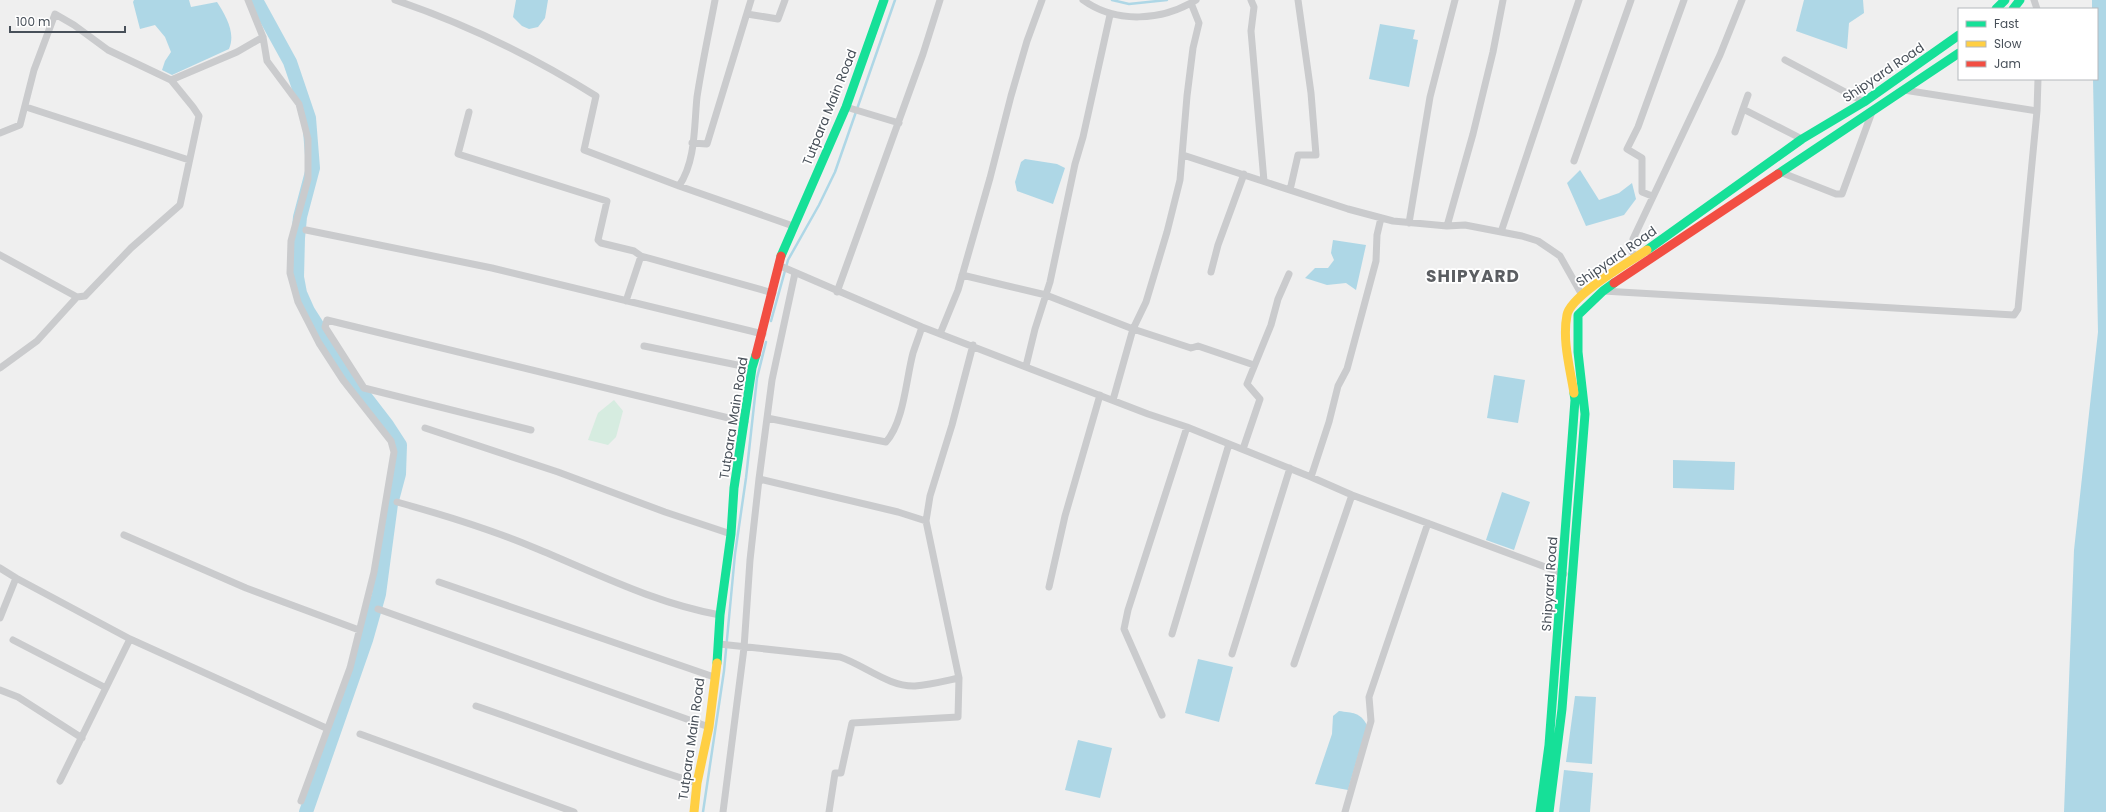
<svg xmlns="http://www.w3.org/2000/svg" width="2106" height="812" font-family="Poppins,sans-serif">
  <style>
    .green { fill: #d6ece0 }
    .water { fill: #aed7e6 }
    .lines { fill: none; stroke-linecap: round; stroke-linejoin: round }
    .stream { stroke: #aed7e6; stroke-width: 2.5 }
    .river { stroke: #aed7e6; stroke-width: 14 }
    .street { stroke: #cacbcd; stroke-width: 7 }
    .fast { stroke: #16e098; stroke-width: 9 }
    .slow { stroke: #ffcf43; stroke-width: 9 }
    .jam { stroke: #f24e42; stroke-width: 9 }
    .labels { text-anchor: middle; stroke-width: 3.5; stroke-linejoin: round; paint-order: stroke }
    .street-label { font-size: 13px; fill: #485059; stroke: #fff }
    .district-label { font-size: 17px; font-weight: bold; letter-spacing: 1px; fill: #5b5e62; stroke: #fff }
  </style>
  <rect width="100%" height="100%" fill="#efefef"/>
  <path class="green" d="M614,400L623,411L616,437L608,445L588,440L598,413Z"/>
  <path class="water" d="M134,0H189L191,7L217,2C226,16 236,33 229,49L172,75L162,70L165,61L171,52L165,37L155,25L140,29L133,2Z
    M516,0H548L545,18L538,27L529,29L522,26L513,17Z
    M1804,0H1863L1864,13L1849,23L1847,49L1796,31Z
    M2092,0H2106V812H2064L2074,550L2098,332L2093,79H2097V9H2092Z
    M1380,24L1415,30L1413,39L1418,40L1409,87L1369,79Z
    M1025,159L1057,164L1065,168L1053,204L1017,191L1015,182L1021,162Z
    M1580,170L1599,200L1619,193L1632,183L1636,199L1624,215L1586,226L1567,183Z
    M1333,240L1366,245L1356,290L1346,283L1327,285L1305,278L1315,268H1328L1334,260L1331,253Z
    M1494,375L1525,380L1518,423L1487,418Z
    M1673,460L1735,462L1734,490L1673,488Z
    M1502,492L1530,502L1514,550L1486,540Z
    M1198,659L1233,667L1219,722L1185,713Z
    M1575,696L1596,697L1592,764L1566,762Z
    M1339,711C1353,713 1360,712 1367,725L1348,790L1315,784L1332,734L1333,716Z
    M1078,740L1112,748L1100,798L1065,790Z
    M1564,770L1593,773L1590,812H1559Z"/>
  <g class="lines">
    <path class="stream" d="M1112,0L1129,4L1167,0
      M771,321L788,260L819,205L835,172L895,0
      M703,812L724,671L735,554L746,478L757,378L766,342"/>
    <path class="river" d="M256,0L290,62L309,118L313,168L300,217L298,238L297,277L300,293L308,311L350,377L387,425L400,445L399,474L391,504L379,594L366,640L306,812"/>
    <path class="street" d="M248,0L263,37L267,61L299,104L308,139V179L291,241L290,273L298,302L319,343L343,380L391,441L394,452L374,572L350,668L301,801
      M395,0C466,24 532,56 596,96L584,150L679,186
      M715,0C709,32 702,64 697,97C694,126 696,161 679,186L793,226
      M1083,0C1116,24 1162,21 1196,0
      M1251,0L1254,7L1251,31L1264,181
      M2034,0L2037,9
      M747,14L778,19L785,0
      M1785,60L1864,102
      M1904,90L2037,111
      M1748,95L1743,109L1802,139
      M26,107L189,160
      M846,107L899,123
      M469,112L458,154L607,201L598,240L601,243L634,251L641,256L626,301
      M1735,132L1743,109
      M0,133L20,125L34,70L55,14L74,25L108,50L171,80L237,52L263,37
      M692,143L707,144L751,0
      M1183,155L1348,209L1393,221L1447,226L1465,225L1522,236L1538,241L1560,256L1582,295
      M1574,161L1631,0
      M1780,172L1836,194H1842L1872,112
      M1290,190L1298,155H1316L1311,93L1298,0
      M1652,196L1642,192V158L1627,149L1638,127L1684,0
      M1409,223L1430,97L1455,0
      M1447,226L1473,134L1493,52L1503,0
      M306,230L492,268L763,334
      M1501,232L1579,0
      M0,255L77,297
      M641,256L773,293
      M1637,257L1632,252L1633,239L1720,55L1742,0
      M778,265L922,327L1148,414L1187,427L1311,477L1352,495L1564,574
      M1211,272L1218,245L1244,174
      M962,275L1046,295L1133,329L1191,348L1198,346L1254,365
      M1603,291L2014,315L2018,309L2037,111L2038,79
      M837,292L923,54L940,0
      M940,334L958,290L990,178L1011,96L1027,41L1042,0
      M644,346L752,368
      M1026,366L1035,329L1050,282L1075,164L1083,137L1110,15
      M0,368L37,341L77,297L85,296L131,248L180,205L199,116L193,107L171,80
      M1113,400L1133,329L1146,302L1167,232L1180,180L1187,96L1193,48L1199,23L1191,3
      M767,418L886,442C904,422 906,379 913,353C916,344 919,336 922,327
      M425,428L558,472L665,512L731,534
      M531,430L364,388L325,327L327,320L745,422
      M1243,449L1260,399L1247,384L1271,325L1278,299L1289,274
      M1311,477L1329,422L1338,386L1347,369L1376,261L1377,235L1381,218
      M759,479L898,512L926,521
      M397,502C444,515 490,529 535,548C596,573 654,603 720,615
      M124,535L246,588L359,630
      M0,568L16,578L0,618
      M16,578L130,639L326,728
      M439,582L714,677
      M1049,587L1065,516L1100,395
      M378,609L709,727
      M1172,634L1229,444
      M13,640L106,688
      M719,644L840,657C864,665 889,687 915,686C930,685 945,681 959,678
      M1232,654L1290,468
      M1294,664L1352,495
      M0,690L18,697L82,738
      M476,706C550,731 622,760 697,783
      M1162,715L1124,629L1128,610L1187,427
      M360,734L574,812
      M60,781L130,639
      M723,812L744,648L750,560L759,479L772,380L795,273
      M829,812L835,773H841L852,723L958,717L959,678L926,521L930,496L952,425L973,345
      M1345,812L1371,721L1369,697L1428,523"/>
    <path class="fast" d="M1996,9L2005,0
      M2013,9L2020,0
      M1778,174L1959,53
      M1647,250L1802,139L1864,102L1959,35
      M781,256L846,107L884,0
      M717,663L720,615L731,534L734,488L752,368L756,355
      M1540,812L1549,745L1575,400L1574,393
      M1549,812L1562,709L1585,414L1578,352V315L1603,291L1614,283"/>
    <path class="slow" d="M1574,393C1570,368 1562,340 1567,315C1571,295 1630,262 1647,250
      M694,812L697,783L709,727L717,663"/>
    <path class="jam" d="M1614,283L1778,174
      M756,355L781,256"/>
  </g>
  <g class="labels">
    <g class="street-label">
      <text transform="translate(1883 72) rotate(-34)" y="5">Shipyard Road</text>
      <text transform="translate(829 107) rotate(-68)" y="5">Tutpara Main Road</text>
      <text transform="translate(1616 256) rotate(-35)" y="5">Shipyard Road</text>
      <text transform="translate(733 418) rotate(-81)" y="5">Tutpara Main Road</text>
      <text transform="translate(1549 584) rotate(-86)" y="5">Shipyard Road</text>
      <text transform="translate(691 739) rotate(-82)" y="5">Tutpara Main Road</text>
    </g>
    <g class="district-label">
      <text x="1473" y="282">SHIPYARD</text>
    </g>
  </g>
  <rect x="1958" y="8" width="140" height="72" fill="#ffffff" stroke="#b6b9bd"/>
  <rect x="1966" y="21" width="20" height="6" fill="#16e098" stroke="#b6b9bd"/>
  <text x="1994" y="28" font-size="12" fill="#485059">Fast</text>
  <rect x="1966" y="41" width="20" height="6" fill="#ffcf43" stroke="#b6b9bd"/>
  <text x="1994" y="48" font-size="12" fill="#485059">Slow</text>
  <rect x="1966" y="61" width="20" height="6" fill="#f24e42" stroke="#b6b9bd"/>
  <text x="1994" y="68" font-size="12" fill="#485059">Jam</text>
  <path d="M10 26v6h115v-6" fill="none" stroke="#485059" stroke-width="2"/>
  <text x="16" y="26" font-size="12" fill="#485059" stroke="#ffffff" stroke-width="3" paint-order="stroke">100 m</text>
</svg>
